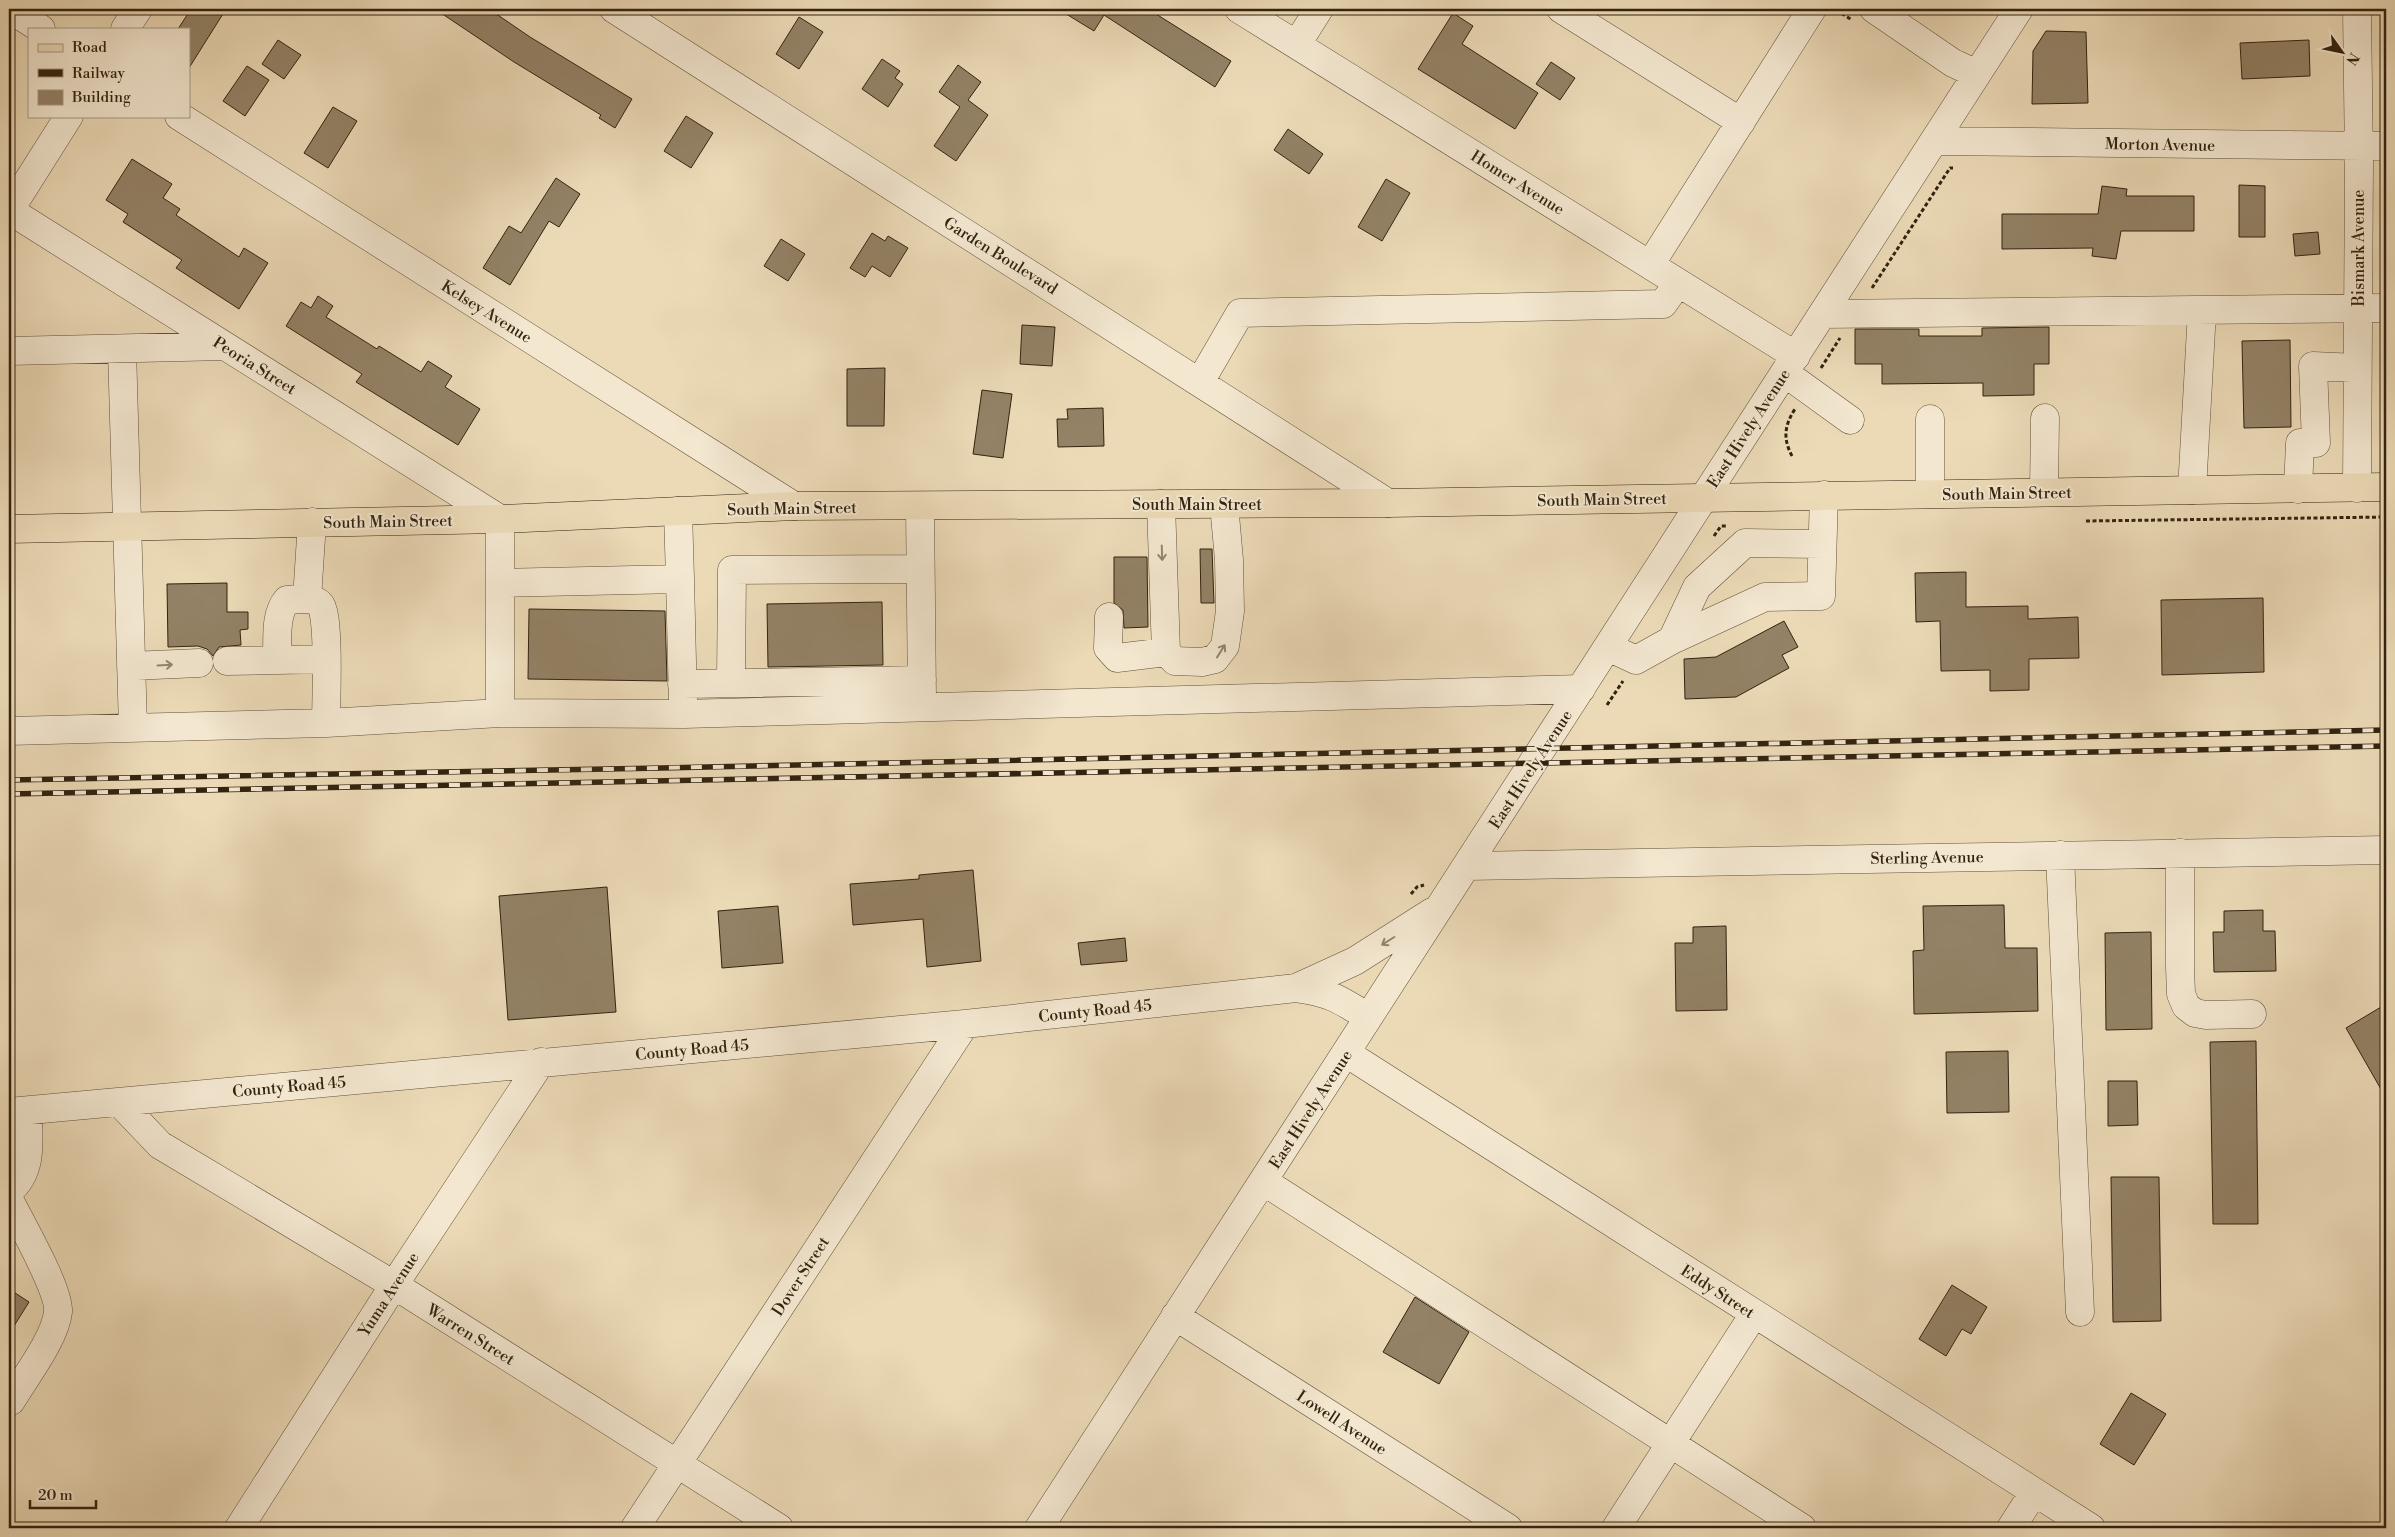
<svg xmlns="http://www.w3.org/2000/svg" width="2395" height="1537" font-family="'Libre Bodoni',serif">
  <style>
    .building { fill: #938266; stroke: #32230f }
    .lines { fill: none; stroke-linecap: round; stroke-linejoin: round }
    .minor-casing { stroke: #605139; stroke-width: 29 }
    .major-casing { stroke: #32230f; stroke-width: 29 }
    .path { stroke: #32230f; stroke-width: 3; stroke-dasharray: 4 2.5; stroke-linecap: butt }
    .minor { stroke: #f3e7d0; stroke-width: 28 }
    .major { stroke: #ecdab7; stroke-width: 28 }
    .rail-casing { stroke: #32230f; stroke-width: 5.5 }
    .rail { stroke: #f3e7d0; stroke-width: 4; stroke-dasharray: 11; stroke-linecap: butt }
    .oneway { stroke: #928570 }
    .labels { text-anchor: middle; stroke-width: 4; stroke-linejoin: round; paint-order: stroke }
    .street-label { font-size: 16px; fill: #32230f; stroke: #f3e7d0 }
  </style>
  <rect width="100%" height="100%" fill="#ecdab7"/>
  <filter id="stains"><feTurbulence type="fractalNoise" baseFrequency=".004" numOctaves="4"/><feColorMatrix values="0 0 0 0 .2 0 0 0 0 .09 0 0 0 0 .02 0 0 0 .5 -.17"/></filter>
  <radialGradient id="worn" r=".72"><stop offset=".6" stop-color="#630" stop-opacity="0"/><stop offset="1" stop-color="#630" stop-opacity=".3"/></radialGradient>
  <path class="building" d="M191,9H226L189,68V29H178Z
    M435,9H489L530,37L632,99L615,128L599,118L601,115L514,62Z
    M1058,9H1148L1231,61L1215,87L1104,15L1094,31Z
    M1453,13L1473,26L1462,44L1538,93L1515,129L1418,69Z
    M799,17L823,32L799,69L776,54Z
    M2046,31L2086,32L2088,103L2032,104L2033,51Z
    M278,40L301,55L284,79L262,64Z
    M2309,40L2310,76L2242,79L2240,43Z
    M882,59L900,71L895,78L903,84L888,107L862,89Z
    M1551,62L1575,78L1560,100L1536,84Z
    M958,65L981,82L968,100L988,115L956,161L934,146L960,107L939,92Z
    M247,66L269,80L245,116L223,101Z
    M333,107L357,121L328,168L304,153Z
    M686,116L713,133L691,168L664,151Z
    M1288,129L1323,154L1309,174L1274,150Z
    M132,159L172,184L163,198L180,209L176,215L239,257L244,248L268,263L239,309L176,268L182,260L123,222L128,214L106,200Z
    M556,178L580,194L559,227L549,221L510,285L483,268L509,226L521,233Z
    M1386,179L1410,193L1382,241L1358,227Z
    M2239,185L2265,186V237H2239Z
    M2102,186L2127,189L2126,196H2194V231H2121L2116,259L2092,256L2093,248L2002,249V214H2098Z
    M2318,232L2320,254L2295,256L2293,234Z
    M872,233L885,241L888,236L908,248L890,277L872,266L865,277L850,268Z
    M781,239L805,254L788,281L764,266Z
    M318,296L333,306L326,317L377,349L379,346L421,372L428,361L452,376L445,387L480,409L458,445L356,382L362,374L286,326L301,302L311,308Z
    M1022,325L1055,327L1052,366L1020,364Z
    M2049,327V364H2034V395L1983,396V383L1882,384V364H1855V329H1919V336H1982V328Z
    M2290,340L2291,427L2244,428L2242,341Z
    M885,368L884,426H847V369Z
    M982,390L1012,394L1003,458L973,454Z
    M1103,408L1104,446L1058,447L1057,419H1068L1067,409Z
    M1200,549H1212L1214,603H1201Z
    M1114,557H1147L1148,627L1124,628L1123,610L1114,603Z
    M1966,572V607L2028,606V619L2078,617L2079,658L2029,659V690L1990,691V670L1941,671L1940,621L1916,622L1915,573Z
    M227,583V612H248V629L240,630L241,645L219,647L213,656L207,649L198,646L168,647L167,584Z
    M2263,598L2264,672L2162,675L2161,600Z
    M882,602L883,665L768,667L767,604Z
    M529,609L665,611L667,681L528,679Z
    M1784,621L1798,647L1782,655L1789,668L1736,697L1685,699L1684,659L1716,657Z
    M973,870L981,961L927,967L923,919L853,925L850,884L919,879V875Z
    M607,887L616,1012L508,1020L499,896Z
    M2004,905L2005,948H2037L2038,1011L1914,1014L1913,951L1924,950L1923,906Z
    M778,906L783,963L722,968L718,911Z
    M2263,910V931H2275L2276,971L2214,972L2213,932H2224V911Z
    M1726,926L1727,1010L1676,1011L1675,943H1693V927Z
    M2151,932L2152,1029L2106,1030L2105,933Z
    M1125,938L1127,961L1081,965L1078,943Z
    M2386,1004V1098L2346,1028Z
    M2256,1041L2258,1224H2213L2210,1042Z
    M2008,1051L2009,1112L1947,1113L1946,1052Z
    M2108,1081H2137L2138,1125L2108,1126Z
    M2111,1177H2159L2161,1321L2113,1322Z
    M1952,1285L1987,1307L1971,1334L1962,1329L1946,1356L1919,1339Z
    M9,1289L29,1302L9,1334Z
    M1415,1297L1469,1332L1439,1384L1383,1352Z
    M2131,1393L2166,1414L2134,1465L2100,1444Z"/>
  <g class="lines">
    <g class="minor-casing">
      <path id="minor" d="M10,9L41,29
        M614,9L1388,503
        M1239,9L1796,356
        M1561,9L1741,122
        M1874,9L1953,63L1977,74
        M125,29L138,9
        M1297,44L1319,9
        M179,116L794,506
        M1934,141L2386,146
        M9,210L500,519V713
        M9,211L69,116
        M1650,265L1812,9
        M1823,314L2386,308
        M122,349L133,728
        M9,351L225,346
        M1785,373L1850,420
        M1200,382L1240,313L1663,304L1678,283
        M2357,488L2359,162L2357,9
        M2298,489L2300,443H2316L2313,366L2357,368
        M2192,490L2202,311
        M2044,492L2045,418
        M1930,494V419
        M1161,504L1166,652L1175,661L1202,662L1215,659L1225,646L1230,611L1229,560L1224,504
        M920,506L922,699
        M680,579L683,703
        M500,583L680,579L678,511
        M307,599L312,522
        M1109,617L1108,648L1117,658L1166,652
        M1672,640L1697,587L1745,543L1822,544
        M1608,647L1636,660L1672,640L1765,597L1821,596L1824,495
        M326,659L277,660C278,642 274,615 287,600C297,600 312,596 320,604C330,613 326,705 326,723
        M227,661L277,660
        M131,666L199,663
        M731,683L732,570L920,569
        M682,684L922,680
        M9,731L326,723L500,713L684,714L1581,689
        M2180,853V967L2181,994L2186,1006L2195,1013L2206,1015L2252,1014
        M2060,855L2080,1312
        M1467,866L2386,850
        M1296,988L1355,961L1432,912
        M1346,1053L2091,1528
        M119,1102L160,1145L394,1285L779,1528
        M9,1112L965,1024L1296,988C1329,992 1341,1000 1368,1017
        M1263,1181L1802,1528
        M9,1191C34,1171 28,1139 28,1111
        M9,1199C20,1222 60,1290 58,1312C55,1339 25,1377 11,1401
        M1175,1316L1508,1528
        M239,1528L394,1285L541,1062
        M635,1528L965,1024
        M1039,1528L2019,9
        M1616,1528L1754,1314
        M2011,1528L2034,1492"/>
    </g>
    <g class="major-casing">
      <path id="major" d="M9,529L500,519L794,506L1388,503L2386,487"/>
    </g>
    <path class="path" d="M1836,10L1852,20
      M1872,288L1950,168H1953
      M1821,368L1840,338
      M1792,456C1783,439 1784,426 1795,409
      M2086,521L2386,517
      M1714,536L1721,526H1728
      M1607,705L1623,681
      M1411,894L1417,887L1424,885"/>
    <use href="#minor" class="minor"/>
    <use href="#major" class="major"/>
    <g class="rail-casing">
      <path id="rail" d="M9,780L662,768L2386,730
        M9,794L2386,746"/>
    </g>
    <use href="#rail" class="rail"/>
  </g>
  <defs><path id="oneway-shaft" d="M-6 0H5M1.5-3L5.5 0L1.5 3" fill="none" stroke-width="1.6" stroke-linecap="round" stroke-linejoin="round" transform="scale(1.25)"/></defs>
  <g class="oneway">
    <use href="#oneway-shaft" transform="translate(1162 553) rotate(88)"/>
    <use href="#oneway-shaft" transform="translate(1221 651) rotate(-58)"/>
    <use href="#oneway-shaft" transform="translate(165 665) rotate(-3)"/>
    <use href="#oneway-shaft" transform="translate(1388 941) rotate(148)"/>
  </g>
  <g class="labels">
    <g class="street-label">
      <text transform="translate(2160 144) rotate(1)" y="6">Morton Avenue</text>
      <text transform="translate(1518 182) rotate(32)" y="6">Homer Avenue</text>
      <text transform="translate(2358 248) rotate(-90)" y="6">Bismark Avenue</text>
      <text transform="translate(1001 255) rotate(32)" y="6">Garden Boulevard</text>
      <text transform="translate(487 311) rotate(32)" y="6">Kelsey Avenue</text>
      <text transform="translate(255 365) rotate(32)" y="6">Peoria Street</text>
      <text transform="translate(1748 428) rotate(-57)" y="6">East Hively Avenue</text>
      <text transform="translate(2007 493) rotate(-1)" y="6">South Main Street</text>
      <text transform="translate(1602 499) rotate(-1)" y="6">South Main Street</text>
      <text x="1197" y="510">South Main Street</text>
      <text transform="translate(792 508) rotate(-1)" y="6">South Main Street</text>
      <text transform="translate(388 521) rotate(-1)" y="6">South Main Street</text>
      <text transform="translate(1530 769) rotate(-57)" y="6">East Hively Avenue</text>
      <text transform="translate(1927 857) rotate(-1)" y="6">Sterling Avenue</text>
      <text transform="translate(1095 1010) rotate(-6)" y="6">County Road 45</text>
      <text transform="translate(692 1049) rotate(-5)" y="6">County Road 45</text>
      <text transform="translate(289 1086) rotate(-5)" y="6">County Road 45</text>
      <text transform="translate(1310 1109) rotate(-57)" y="6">East Hively Avenue</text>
      <text transform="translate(800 1276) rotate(-57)" y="6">Dover Street</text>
      <text transform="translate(1718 1291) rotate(33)" y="6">Eddy Street</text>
      <text transform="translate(388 1294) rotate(-57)" y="6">Yuma Avenue</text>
      <text transform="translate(471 1334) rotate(32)" y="6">Warren Street</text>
      <text transform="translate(1342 1422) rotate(33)" y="6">Lowell Avenue</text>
    </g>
  </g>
  <rect width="2395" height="1537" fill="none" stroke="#ecdab7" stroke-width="30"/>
  <rect x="10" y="10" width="2375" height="1517" fill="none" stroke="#32230f" stroke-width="2.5"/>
  <rect x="15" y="15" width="2365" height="1507" fill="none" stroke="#32230f"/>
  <rect x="28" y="28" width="162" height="90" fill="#f3e7d0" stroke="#a69983"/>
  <rect x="38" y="44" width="25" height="8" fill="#ecdab7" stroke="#a69983"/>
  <text x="72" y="52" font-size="15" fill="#32230f">Road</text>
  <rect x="38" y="69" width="25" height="8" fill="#32230f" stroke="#a69983"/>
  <text x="72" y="78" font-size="15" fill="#32230f">Railway</text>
  <rect x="38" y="90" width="25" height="15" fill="#938266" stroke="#a69983"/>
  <text x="72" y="102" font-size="15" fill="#32230f">Building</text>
  <g transform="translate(2342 52) rotate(123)" stroke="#f3e7d0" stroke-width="4" paint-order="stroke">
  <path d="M0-4L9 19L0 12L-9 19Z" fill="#32230f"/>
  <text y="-8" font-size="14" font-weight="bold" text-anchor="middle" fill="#32230f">N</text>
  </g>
  <path d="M30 1500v8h66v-8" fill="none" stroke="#32230f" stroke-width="2.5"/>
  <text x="38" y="1500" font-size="15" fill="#32230f" stroke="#f3e7d0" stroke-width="4" paint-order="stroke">20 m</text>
  <rect width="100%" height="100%" filter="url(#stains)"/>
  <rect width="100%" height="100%" fill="url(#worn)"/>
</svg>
